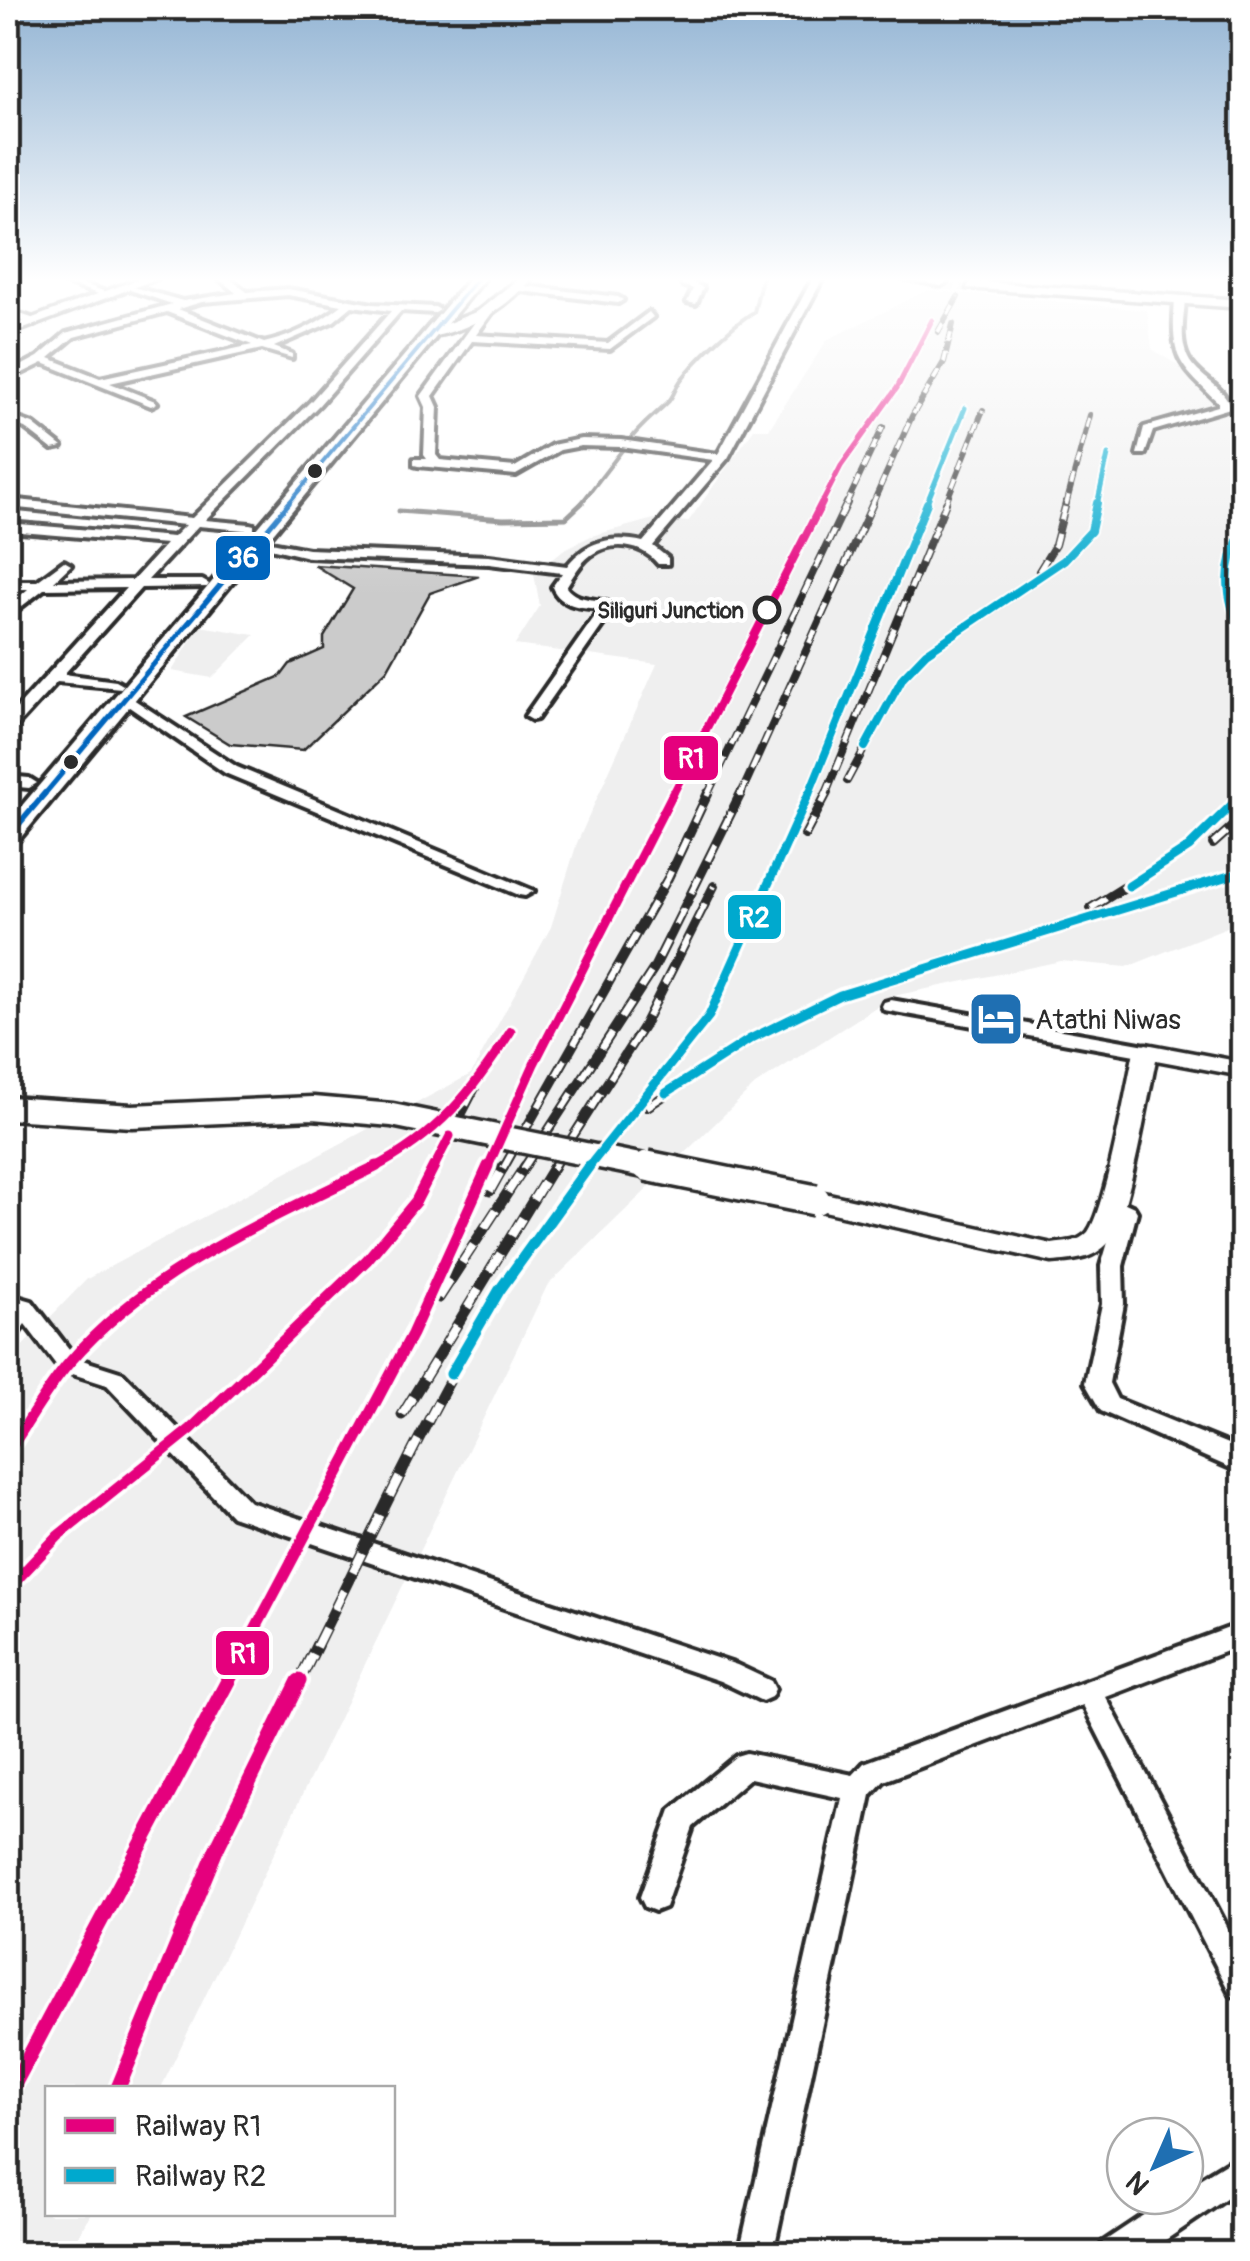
<svg xmlns="http://www.w3.org/2000/svg" width="1250" height="2261" font-family="Pangolin,sans-serif">
  <style>
    .built { fill: #efefef }
    .lines { fill: none; stroke-linecap: round; stroke-linejoin: round }
    .stream-far1 { stroke: #7e7e7e; stroke-width: 4 }
    .stream { stroke: #7e7e7e; stroke-width: 5 }
    .building { fill: #cbcbcb; stroke: #2b2b2b; stroke-width: 2.5 }
    .tertiary-tunnel { stroke: #d5d5d5; stroke-width: 14; stroke-dasharray: 14 6; stroke-linecap: butt }
    .minor-casing { stroke: #2b2b2b; stroke-width: 8 }
    .tertiary-casing { stroke: #2b2b2b; stroke-width: 7 }
    .primary-casing { stroke: #2b2b2b; stroke-width: 8 }
    .minor { fill: #fff; fill-rule: evenodd }
    .tertiary { fill: #fff; fill-rule: evenodd }
    .primary { fill: #fff; fill-rule: evenodd }
    .rail-far4-casing { stroke: #2b2b2b; stroke-width: 6 }
    .rail-far3-casing { stroke: #2b2b2b; stroke-width: 8 }
    .rail-far2-casing { stroke: #2b2b2b; stroke-width: 10 }
    .rail-far1-casing { stroke: #2b2b2b; stroke-width: 11 }
    .rail-casing { stroke: #2b2b2b; stroke-width: 12 }
    .rail-far4 { stroke: #fff; stroke-width: 4; stroke-dasharray: 10; stroke-linecap: butt }
    .rail-far3 { stroke: #fff; stroke-width: 5; stroke-dasharray: 14; stroke-linecap: butt }
    .rail-far2 { stroke: #fff; stroke-width: 6; stroke-dasharray: 18; stroke-linecap: butt }
    .rail-far1 { stroke: #fff; stroke-width: 8; stroke-dasharray: 21; stroke-linecap: butt }
    .rail { stroke: #fff; stroke-width: 9; stroke-dasharray: 28; stroke-linecap: butt }
    .tertiary-bridge-far1-casing { stroke: #2b2b2b; stroke-width: 29; stroke-linecap: butt }
    .tertiary-bridge-casing { stroke: #2b2b2b; stroke-width: 36; stroke-linecap: butt }
    .tertiary-bridge-far1 { stroke: #fff; stroke-width: 22 }
    .tertiary-bridge { stroke: #fff; stroke-width: 29 }
    .bus-1-far2-casing { stroke: #fff; stroke-width: 8 }
    .bus-1-far1-casing { stroke: #fff; stroke-width: 10 }
    .bus-1-casing { stroke: #fff; stroke-width: 12 }
    .bus-1-far2 { stroke: #0065bd; stroke-width: 4 }
    .bus-1-far1 { stroke: #0065bd; stroke-width: 5 }
    .bus-1 { stroke: #0065bd; stroke-width: 6 }
    .rail-1-far4-casing { stroke: #fff; stroke-width: 9 }
    .rail-1-far3-casing { stroke: #fff; stroke-width: 12 }
    .rail-1-far2-casing { stroke: #fff; stroke-width: 15 }
    .rail-1-far1-casing { stroke: #fff; stroke-width: 19 }
    .rail-1-casing { stroke: #fff; stroke-width: 22 }
    .rail-2-far3-casing { stroke: #fff; stroke-width: 9 }
    .rail-2-far2-casing { stroke: #fff; stroke-width: 12 }
    .rail-2-far1-casing { stroke: #fff; stroke-width: 15 }
    .rail-2-casing { stroke: #fff; stroke-width: 19 }
    .rail-1-far4 { stroke: #e5007d; stroke-width: 5 }
    .rail-1-far3 { stroke: #e5007d; stroke-width: 8 }
    .rail-1-far2 { stroke: #e5007d; stroke-width: 9 }
    .rail-1-far1 { stroke: #e5007d; stroke-width: 11 }
    .rail-1 { stroke: #e5007d; stroke-width: 15 }
    .rail-2-far3 { stroke: #00a9ce; stroke-width: 5 }
    .rail-2-far2 { stroke: #00a9ce; stroke-width: 8 }
    .rail-2-far1 { stroke: #00a9ce; stroke-width: 9 }
    .rail-2 { stroke: #00a9ce; stroke-width: 11 }
    .bus-dot { fill: #2b2b2b; stroke: #fff; stroke-width: 4 }
    .stop-dot { fill: #fff; stroke: #2b2b2b; stroke-width: 5 }
    .labels { text-anchor: middle; stroke-width: 9; stroke-linejoin: round; paint-order: stroke }
    .far-stop-label { font-size: 22px; font-weight: bold; fill: #2b2b2b; stroke: #fff; text-anchor: end }
    .poi-label { font-size: 28px; fill: #2b2b2b; stroke: #fff; text-anchor: start }
    .line-badge { stroke: #fff; stroke-width: 4 }
    .badge-label { font-size: 28px; text-anchor: middle; font-weight: bold; fill: #fff }
  </style>
  <rect width="100%" height="100%" fill="#fff"/>
  <filter id="ink" filterUnits="userSpaceOnUse"><feTurbulence type="fractalNoise" baseFrequency=".01" numOctaves="2"/><feDisplacementMap in="SourceGraphic" scale="20" xChannelSelector="R" yChannelSelector="G"/><feConvolveMatrix kernelMatrix="1 2 1 2 8 2 1 2 1" color-interpolation-filters="sRGB"/></filter>
  <g filter="url(#ink)">
    <path class="built" d="M928,290L1147,310L1152,349L1230,399L1242,396V921L1127,967L1061,961L893,996L755,1085L547,1286L161,2088H48V2214H91L68,2253H8V1361L87,1279L471,1074L551,927L577,843L657,664L515,645L540,606L534,574L563,550L591,536L654,519L688,522L754,429H769L827,340Z
      M200,626L255,635L212,678L172,671Z"/>
    <g class="lines">
      <path class="stream-far1" d="M626,445C640,425 653,417 669,401C674,395 676,387 681,380C696,360 733,324 754,312L762,278
        M580,505L623,449"/>
      <path class="stream" d="M399,511L503,519L566,518L582,503"/>
    </g>
    <path class="building" d="M314,565L479,576L430,593L387,670L303,750L230,744L186,717L281,676L290,664L324,649V637L353,589Z"/>
    <g class="lines">
      <path class="tertiary-tunnel" d="M941,282L971,285"/>
      <g class="minor-casing">
        <path id="minor" d="M8,278H22L8,284Z
          M51,278H66L115,295L107,297Z
          M218,278H229L247,292L288,289L373,304L435,307L440,310L435,313L401,311L319,405L205,520L250,524L254,525V531L198,526L148,580H202L209,584L207,587L141,588L64,674L116,681L123,685L121,688L57,682L13,730L8,731V718L126,588L44,589L8,617V606L28,589H8V581H37L64,561L71,565L54,581L133,580L166,544L8,531V523L173,537L185,525L8,507V499L192,518L311,401L391,311L352,306L334,321L274,347L292,354V358L262,349L110,383L155,401L157,403L151,406L43,363L8,380V373L38,357L66,333L172,304L130,290V286L183,301L236,293ZM288,295L342,305C320,322 292,337 264,343L178,309L202,302ZM167,312L252,345L100,378L49,358L74,337Z
          M680,278H690V281L703,288L696,304L687,302L693,289L682,285Z
          M813,278H823L728,458L653,546L668,558V564H658C643,544 612,540 591,555C580,563 573,576 566,587C579,604 599,596 616,606L537,719L532,720L525,716L600,609C581,607 560,607 552,587L562,573L489,564L308,557L249,543L255,539L308,549L489,556L567,566C586,541 613,535 643,542L713,460L621,447L581,446L560,450L516,475L418,466L414,465V459H427L424,455L426,407L421,396L488,304L497,306L476,335L608,343L649,312L653,317L610,349L472,341L433,396L438,407L436,455L440,460L515,467L552,445L581,439L621,440L718,454Z
          M517,285L618,297L623,300L618,303L514,290Z
          M1180,296L1185,299C1184,317 1179,340 1188,358C1197,377 1227,387 1230,408L1153,431L1145,454H1137L1144,427L1218,406V402C1176,362 1171,358 1175,299Z
          M8,310L38,320L39,322L34,325L8,316Z
          M8,415L33,424L62,447L52,449L25,428L8,422Z
          M127,695L237,767L534,891L525,896L519,895L225,773L122,702L120,699Z
          M8,776L29,778L37,783L29,788L8,786Z
          M891,1000L1146,1045L1156,1051L1146,1057L884,1010L882,1006L884,1002Z
          M1110,1196L1134,1207L1137,1212L1123,1266L1124,1304L1109,1383L1117,1399L1240,1449L1242,1473L1101,1411L1085,1383L1102,1304L1101,1266L1116,1215L1100,1203Z
          M8,1294L32,1301L76,1358L123,1373L250,1502L737,1665L771,1681L775,1689L771,1697L762,1701L720,1681L232,1516L107,1385L60,1370L25,1324L16,1337L8,1339Z
          M1242,1623V1645L1106,1697L1242,1955V2000L1231,1995L1083,1705L884,1781L871,1795L773,2254H739L842,1798L750,1778L693,1827L665,1907L655,1911L645,1907L640,1897L671,1810L736,1756L746,1753L853,1775L864,1763Z
          M1242,2153V2188L1145,2254H1098L1103,2242L1172,2196H1185V2188Z"/>
      </g>
      <g class="tertiary-casing">
        <path id="tertiary" d="M141,278H159L8,335V327Z
          M519,278H532C506,309 470,330 430,337L424,333L478,311Z
          M900,278H939L947,282L941,286Z
          M971,281L1242,300V308L967,288Z
          M1146,1044L1242,1062V1076L1156,1060C1149,1092 1127,1224 1109,1242C1093,1260 1074,1260 1052,1262L815,1209L806,1206L802,1200L806,1194L815,1191L1052,1244C1065,1242 1078,1243 1088,1232C1105,1210 1127,1085 1134,1051Z"/>
      </g>
      <g class="primary-casing">
        <path id="primary" d="M470,278H485L17,842L8,844V822Z"/>
      </g>
      <use href="#minor" class="minor"/>
      <use href="#tertiary" class="tertiary"/>
      <use href="#primary" class="primary"/>
      <g class="rail-far4-casing">
        <path id="rail-far4" d="M938,332L958,297
          M821,505L841,466L897,388L932,320
          M846,505L883,427
          M872,505L912,416L944,362L953,324
          M926,505L965,408
          M945,505L983,410
          M1066,505L1090,415
          M1097,505L1108,455"/>
      </g>
      <g class="rail-far3-casing">
        <path id="rail-far3" d="M1242,531C1222,568 1225,597 1242,634
          M1242,565V602
          M1039,571L1055,545L1066,503
          M847,781L903,677L926,653L1064,560L1091,531L1097,503
          M672,796L822,503
          M707,796L847,503
          M740,796L873,503
          M808,796L927,503
          M825,796L946,503"/>
      </g>
      <g class="rail-far2-casing">
        <path id="rail-far2" d="M805,835L827,793
          M1213,844L1242,818
          M1091,908L1189,847L1242,795
          M647,1107L741,1046L840,995L1242,872
          M433,1169L475,1088
          M487,1169L534,1064L673,793
          M503,1169L668,878L708,793
          M523,1169L654,968L741,793
          M552,1169L643,1027L714,886
          M587,1169L709,1016L809,793"/>
      </g>
      <g class="rail-far1-casing">
        <path id="rail-far1" d="M490,1191L504,1166
          M439,1298L525,1166
          M402,1415L554,1166
          M8,1589L58,1536L191,1429L367,1260L416,1201L434,1166
          M246,1647L412,1334L488,1166
          M316,1647C398,1481 473,1312 589,1166"/>
      </g>
      <g class="rail-casing">
        <path id="rail" d="M118,2088L216,1850L317,1645
          M8,2096L247,1645"/>
      </g>
      <use href="#rail-far4" class="rail-far4"/>
      <use href="#rail-far3" class="rail-far3"/>
      <use href="#rail-far2" class="rail-far2"/>
      <use href="#rail-far1" class="rail-far1"/>
      <use href="#rail" class="rail"/>
      <g class="tertiary-bridge-far1-casing">
        <path id="tertiary-bridge-far1" d="M8,1108L132,1116L313,1108L392,1115L659,1169"/>
      </g>
      <g class="tertiary-bridge-casing">
        <path id="tertiary-bridge" d="M647,1166L815,1200"/>
      </g>
      <use href="#tertiary-bridge-far1" class="tertiary-bridge-far1"/>
      <use href="#tertiary-bridge" class="tertiary-bridge"/>
      <g class="bus-1-far2-casing">
        <path id="bus-1-far2" d="M287,505L478,278"/>
      </g>
      <g class="bus-1-far1-casing">
        <path id="bus-1-far1" d="M43,796L289,503"/>
      </g>
      <g class="bus-1-casing">
        <path id="bus-1" d="M8,837L45,793"/>
      </g>
      <use href="#bus-1-far2" class="bus-1-far2"/>
      <use href="#bus-1-far1" class="bus-1-far1"/>
      <use href="#bus-1" class="bus-1"/>
      <g class="rail-1-far4-casing">
        <path id="rail-1-far4" d="M821,505L841,466L897,388L932,320"/>
      </g>
      <g class="rail-1-far3-casing">
        <path id="rail-1-far3" d="M672,796L822,503"/>
      </g>
      <g class="rail-1-far2-casing">
        <path id="rail-1-far2" d="M372,1169C437,1136 473,1091 511,1031
          M433,1169L450,1136
          M487,1169L534,1064L673,793"/>
      </g>
      <g class="rail-1-far1-casing">
        <path id="rail-1-far1" d="M8,1452C28,1423 46,1390 69,1363C149,1269 268,1220 377,1166
          M8,1589L58,1536L191,1429L367,1260L416,1201L434,1166
          M246,1647L412,1334L488,1166"/>
      </g>
      <g class="rail-1-casing">
        <path id="rail-1" d="M118,2088L216,1850L299,1681
          M8,2096L247,1645"/>
      </g>
      <g class="rail-2-far3-casing">
        <path id="rail-2-far3" d="M926,505L965,408
          M1097,505L1108,455"/>
      </g>
      <g class="rail-2-far2-casing">
        <path id="rail-2-far2" d="M1242,531C1222,568 1225,597 1242,634
          M865,747L903,677L926,653L1064,560L1091,531L1097,503
          M808,796L927,503"/>
      </g>
      <g class="rail-2-far1-casing">
        <path id="rail-2-far1" d="M1129,886L1189,847L1242,795
          M666,1093L750,1039L840,995L1242,872
          M587,1169L709,1016L809,793"/>
      </g>
      <g class="rail-2-casing">
        <path id="rail-2" d="M451,1374L499,1291L589,1166"/>
      </g>
      <use href="#rail-1-far4" class="rail-1-far4"/>
      <use href="#rail-1-far3" class="rail-1-far3"/>
      <use href="#rail-1-far2" class="rail-1-far2"/>
      <use href="#rail-1-far1" class="rail-1-far1"/>
      <use href="#rail-1" class="rail-1"/>
      <use href="#rail-2-far3" class="rail-2-far3"/>
      <use href="#rail-2-far2" class="rail-2-far2"/>
      <use href="#rail-2-far1" class="rail-2-far1"/>
      <use href="#rail-2" class="rail-2"/>
    </g>
  </g>
  <linearGradient id="sky" x2="0" y2="1"><stop stop-color="#94b5d4"/><stop offset="0.47" stop-color="#fff"/><stop offset="1" stop-color="#fff" stop-opacity="0"/></linearGradient>
  <rect width="1250" height="595" fill="url(#sky)"/>
  <defs>
    <g id="hotel-square" transform="scale(2.875)"><rect x="-9" y="-9" width="18" height="18" rx="4" fill="#1f6fb2" stroke="#fff"/><path d="M-6-4.5h1.5V1H6V5H4.5V3h-9V5H-6ZM-4 0a1.8 1.8 0 1 1 3.6 0ZM.5 0V-2.5h3Q6-2.5 6 0Z" fill="#fff"/></g>
  </defs>
  <g fill-rule="evenodd">
    <use href="#hotel-square" x="996" y="1019"/>
  </g>
  <g class="bus-dot">
    <circle cx="315" cy="471" r="9"/>
    <circle cx="71" cy="762" r="9"/>
  </g>
  <circle class="stop-dot" cx="767" cy="610" r="12"/>
  <g class="labels">
    <g class="far-stop-label">
      <text x="744" y="618">Siliguri Junction</text>
    </g>
    <g class="poi-label">
      <text x="1035" y="1029">Atathi Niwas</text>
    </g>
  </g>
  <g class="line-badge">
    <rect x="214" y="534" width="58" height="48" rx="10" fill="#0065bd"/>
    <rect x="662" y="734" width="58" height="48" rx="10" fill="#e5007d"/>
    <rect x="726" y="893" width="57" height="48" rx="10" fill="#00a9ce"/>
    <rect x="214" y="1629" width="57" height="48" rx="10" fill="#e5007d"/>
  </g>
  <g class="badge-label">
    <text x="243" y="567">36</text>
    <text x="691" y="768">R1</text>
    <text x="754" y="927">R2</text>
    <text x="243" y="1663">R1</text>
  </g>
  <rect width="1250" height="2261" fill="none" stroke="#fff" stroke-width="40"/>
  <rect x="20" y="20" width="1210" height="2221" fill="none" stroke="#2b2b2b" stroke-width="4" filter="url(#ink)"/>
  <rect x="45" y="2086" width="350" height="130" fill="#ffffff" stroke="#aaaaaa" stroke-width="2.5"/>
  <rect x="65" y="2118" width="50" height="15" fill="#e5007d" stroke="#aaaaaa" stroke-width="2.5"/>
  <text x="135" y="2136" font-size="30" fill="#2b2b2b">Railway R1</text>
  <rect x="65" y="2168" width="50" height="15" fill="#00a9ce" stroke="#aaaaaa" stroke-width="2.5"/>
  <text x="135" y="2186" font-size="30" fill="#2b2b2b">Railway R2</text>
  <g transform="translate(1155 2166) rotate(225)"><circle r="48" fill="#ffffff" stroke="#aaaaaa" stroke-width="2.5"/>
  <path d="M0-8L18 38L0 25L-18 38Z" fill="#1f6fb2"/>
  <text y="-15" font-size="28" font-weight="bold" text-anchor="middle" fill="#2b2b2b">N</text>
  </g>
</svg>
